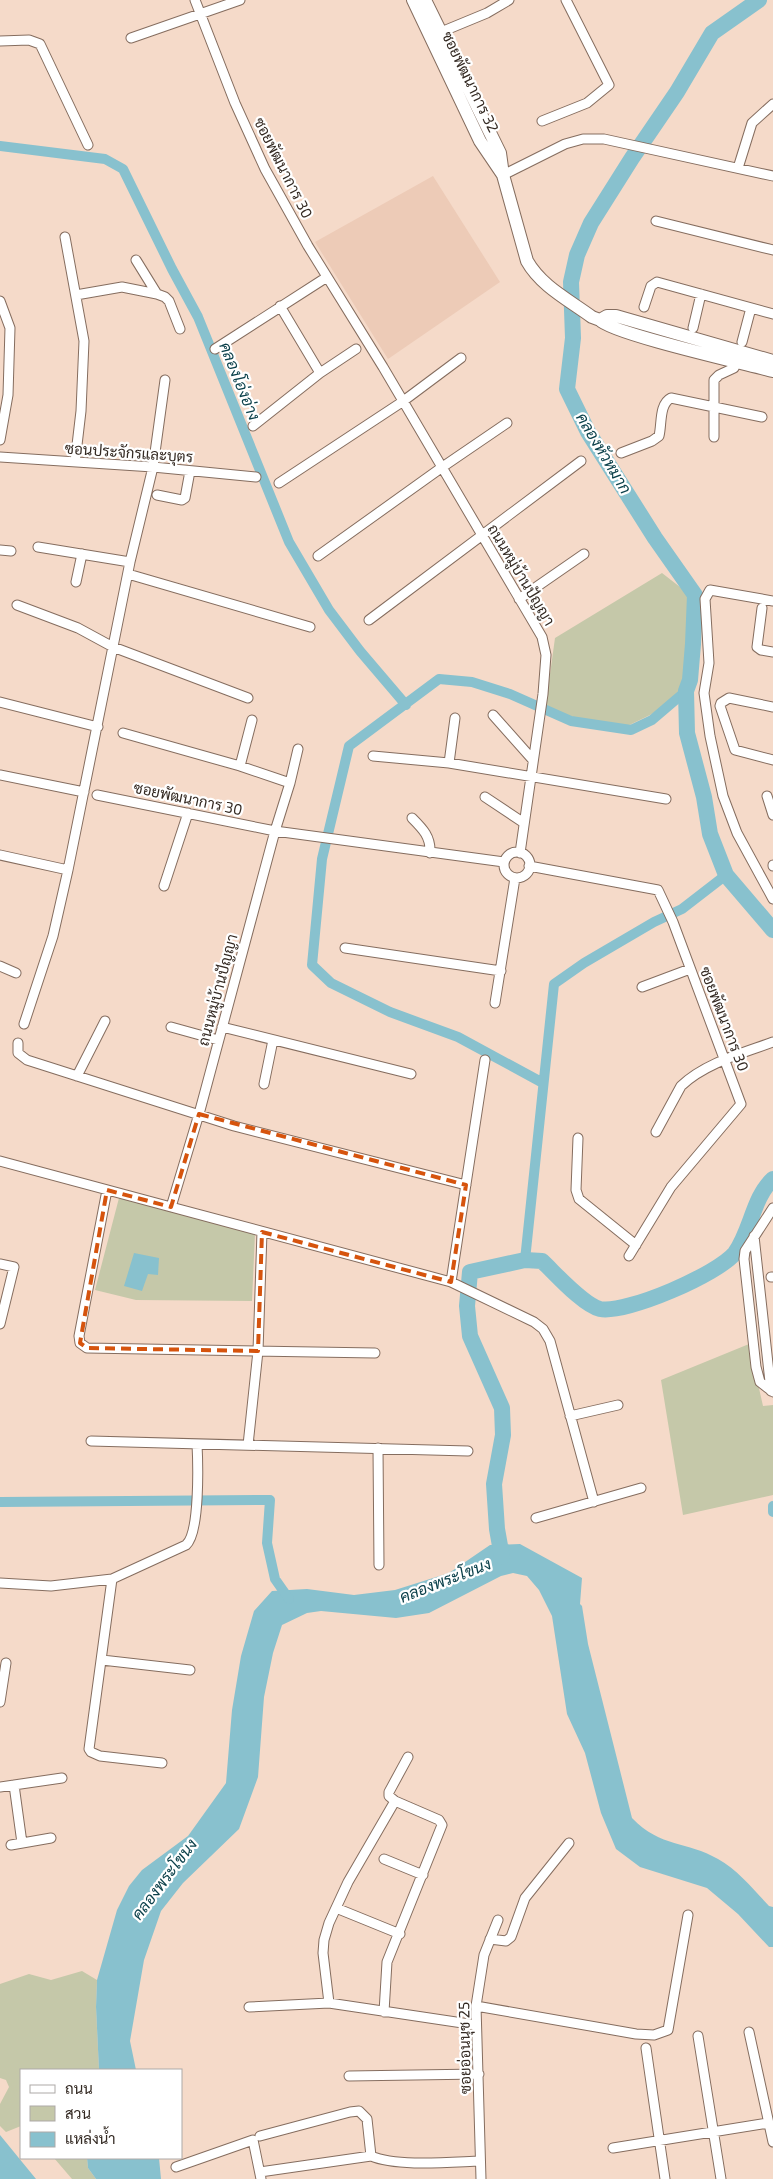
<svg xmlns="http://www.w3.org/2000/svg" width="773" height="2179" font-family="'Exo 2',Sarabun,sans-serif">
  <style>
    .built { fill: #edcbb7 }
    .green { fill: #c5c8a9 }
    .water { fill: #88c1ce }
    .lines { fill: none; stroke-linecap: round; stroke-linejoin: round }
    .canal { stroke: #88c1ce; stroke-width: 10 }
    .river { stroke: #88c1ce; stroke-width: 16 }
    .street-casing { stroke: #856d5f; stroke-width: 11 }
    .secondary-casing { stroke: #856d5f; stroke-width: 14 }
    .street { stroke: #fff; stroke-width: 9 }
    .secondary { stroke: #fff; stroke-width: 12 }
    .marked { fill: none; stroke: #d6540e; stroke-width: 4; stroke-dasharray: 10 6; stroke-linejoin: round }
    .labels { text-anchor: middle; stroke-width: 4.5; stroke-linejoin: round; paint-order: stroke }
    .street-label { font-size: 15px; fill: #332922; stroke: #fff }
    .water-label { font-size: 16px; font-style: italic; fill: #0c414b; stroke: #fff }
  </style>
  <rect width="100%" height="100%" fill="#f5dac9"/>
  <path class="built" d="M433,176L500,282L388,359L315,242Z"/>
  <path class="green" d="M662,573L689,594L693,644L682,695L650,715L621,729L545,710L555,638Z
    M119,1198L255,1234L252,1301L136,1300L95,1290Z
    M749,1344L763,1406L773,1405V1495L683,1515L661,1380Z
    M82,1971L97,1980L96,2007L99,2070H21V2126L6,2132L0,2126V2104L9,2087L6,2080L0,2078V1984L29,1974L51,1980Z
    M54,2158H87L88,2168L96,2179H72Z"/>
  <path class="water" d="M134,1253L159,1258L158,1275L148,1274L142,1291L124,1286Z
    M520,1544L582,1578L580,1604L582,1606L588,1644L632,1818C661,1848 687,1841 718,1859C738,1870 754,1890 769,1906L773,1907V1947H769L738,1914L707,1888L640,1867L616,1849L601,1813L585,1753L567,1714L552,1616L539,1590L527,1576L513,1573L501,1576L429,1613L396,1618L321,1611L307,1613L282,1625L273,1653L264,1697L258,1777L239,1829L183,1883L161,1911L144,1960L130,2041L136,2070H99L96,2007L97,1980L117,1910L129,1886L142,1870L188,1836L226,1783L232,1710L241,1656L254,1611L272,1591L307,1589L354,1595L395,1590L449,1573L490,1545Z
    M0,2135L36,2179H0Z
    M87,2158H159L161,2179H96L88,2168Z"/>
  <g class="lines">
    <path class="canal" d="M0,146L105,159L123,169L172,269L198,317L289,542L329,610L360,651L406,705
      M543,1083L458,1037L390,1012L331,983L312,965L322,859L349,746L439,679L472,682L510,694L571,721L631,730L652,720L686,691
      M525,1260L554,984L584,963L654,922L682,909L726,875
      M0,1502L270,1500L267,1543L275,1579L289,1599
      M773,1506V1512"/>
    <path class="river" d="M759,0L712,33L677,92L632,158L591,223L577,255L571,282L573,338L567,389L588,432L655,538L695,595L693,644L690,680L686,691L687,733L704,797L710,834L726,875L773,930
      M502,1557L497,1529L494,1484L503,1435L502,1408L470,1336L467,1306L470,1272L525,1260L542,1261C555,1273 583,1305 600,1309C627,1314 718,1274 735,1253C751,1231 753,1197 773,1179"/>
    <g class="street-casing">
      <path id="street" d="M195,0L235,103L265,169L308,246L383,367L542,637L546,655L543,694L520,853
        M441,32L487,13L509,0
        M131,38L240,0
        M0,41L29,40L40,44L88,145
        M542,121L587,103L609,85L566,0
        M738,168L752,123L773,104
        M503,175L565,144L583,139H604L773,176
        M656,221L773,250
        M65,237L84,341L81,411L75,462
        M136,260L157,294
        M76,295L122,287L157,294L165,297L169,301L180,329
        M0,301L10,328L8,395L0,440
        M280,306L320,373
        M644,307L651,286L657,282L773,314
        M693,328L701,294
        M742,342L751,308
        M215,349L327,277
        M253,426L320,373L356,349
        M714,437V380L719,375L734,368L737,361
        M621,453L652,441L659,436C662,424 659,404 671,398L762,417
        M0,457L153,467L256,477
        M279,483L402,402L461,358
        M157,495L182,500L185,498L190,471
        M38,547L130,562
        M0,550L11,551
        M318,556L441,468L507,423
        M128,574L310,627
        M76,582L82,554
        M519,599L584,554
        M773,601L710,590L705,599L709,663L704,693L710,736L723,796L737,833L773,899
        M17,605L78,628L113,647L248,698
        M762,608L757,647L761,650L773,652
        M369,620L581,461
        M0,702L98,727
        M773,707L729,698L721,703L720,706L735,750L773,760
        M493,715L533,760
        M123,733L240,766L290,783
        M373,756L449,763L666,799
        M449,763L455,718
        M240,766L252,720
        M0,775L84,792
        M97,795L275,831L290,783L298,749
        M767,796L773,815
        M485,797L524,823
        M412,818C423,829 431,837 430,853
        M504 865a13 13 0 1 1 26 0a13 13 0 1 1-26 0Z
        M0,855L68,870
        M773,865V866
        M529,866L658,890L673,922L741,1104L671,1187L629,1256
        M164,886L188,813
        M345,948L501,971
        M0,966L16,973
        M642,987L690,969
        M495,1003L515,878
        M24,1024L53,936L68,870L130,562L153,467L165,380
        M171,1027L218,1040
        M222,1027L411,1074
        M18,1043V1053L27,1060L234,1126L466,1185
        M77,1076L105,1021
        M264,1084L273,1040
        M656,1132L681,1086C705,1063 743,1053 773,1042
        M578,1138L576,1190L579,1199L636,1245
        M0,1161L171,1207L199,1114L275,831L504,862
        M107,1190L79,1336L80,1343L87,1348L375,1353
        M171,1207L451,1282L534,1322L543,1329L550,1341L594,1502
        M773,1208L745,1251L744,1259L756,1367L760,1382L773,1392
        M754,1236L771,1391
        M0,1264L14,1267L0,1324
        M771,1277H773
        M451,1282L485,1060
        M570,1416L618,1405
        M91,1441L468,1451
        M248,1445L258,1351L262,1232
        M378,1448L379,1565
        M536,1518L641,1488
        M112,1579L89,1749L91,1752L100,1756L162,1763
        M0,1583L51,1586L112,1579L186,1545C200,1533 198,1463 197,1444
        M102,1660L190,1670
        M0,1702L6,1663
        M14,1785L22,1843
        M0,1787L62,1778
        M395,1801L348,1882L329,1923L324,1940L323,1953L329,2003L476,2025
        M11,1845L51,1838
        M384,1859L423,1875
        M336,1908L400,1934
        M490,1939L506,1941L511,1937L525,1898L569,1843
        M476,2006L636,2034L654,2035L668,2030L688,1915
        M249,2007L329,2003
        M384,2012L387,1962L442,1825L439,1820L395,1801L389,1796V1792L408,1757
        M749,2032L773,2142
        M698,2036L721,2179
        M646,2048L665,2179
        M349,2076L479,2074
        M613,2148L768,2123
        M371,2156C396,2167 451,2162 480,2161
        M176,2167L253,2140L261,2179
        M260,2172L371,2156L367,2119L359,2111L350,2112L260,2136
        M481,2179L476,2006L484,1955L498,1920"/>
    </g>
    <g class="secondary-casing">
      <path id="secondary" d="M413,0L480,141L503,175
        M425,0L500,153L503,175L527,261C541,286 569,300 592,317L600,320
        M773,361L616,316H607L600,320C610,333 747,364 773,371"/>
    </g>
    <use href="#street" class="street"/>
    <use href="#secondary" class="secondary"/>
  </g>
  <path class="marked" d="M199,1114L466,1185L451,1282L262,1232L258,1351L87,1348L80,1343L107,1190L171,1207Z"/>
  <g class="labels">
    <g class="street-label">
      <text transform="translate(470 82) rotate(64)" y="5">ซอยพัฒนาการ 32</text>
      <text transform="translate(283 168) rotate(63)" y="5">ซอยพัฒนาการ 30</text>
      <text transform="translate(129 453) rotate(4)" y="5">ซอนประจักรและบุตร</text>
      <text transform="translate(521 575) rotate(59)" y="5">ถนนหมู่บ้านปัญญา</text>
      <text transform="translate(188 799) rotate(12)" y="5">ซอยพัฒนาการ 30</text>
      <text transform="translate(218 990) rotate(-75)" y="5">ถนนหมู่บ้านปัญญา</text>
      <text transform="translate(724 1019) rotate(69)" y="5">ซอยพัฒนาการ 30</text>
      <text transform="translate(465 2048) rotate(-91)" y="5">ซอยอ่อนนุช 25</text>
    </g>
    <g class="water-label">
      <text transform="translate(240 381) rotate(68)" y="6">คลองโอ่งอ่าง</text>
      <text transform="translate(604 453) rotate(59)" y="6">คลองหัวหมาก</text>
      <text transform="translate(445 1580) rotate(-21)" y="6">คลองพระโขนง</text>
      <text transform="translate(164 1879) rotate(-53)" y="6">คลองพระโขนง</text>
    </g>
  </g>
  <rect x="20" y="2069" width="162" height="90" fill="#ffffff" stroke="#ada9a7"/>
  <rect x="30" y="2085" width="25" height="8" fill="#ffffff" stroke="#ada9a7"/>
  <text x="65" y="2094" font-size="15" fill="#332922">ถนน</text>
  <rect x="30" y="2106" width="25" height="15" fill="#c5c8a9" stroke="#ada9a7"/>
  <text x="65" y="2119" font-size="15" fill="#332922">สวน</text>
  <rect x="30" y="2132" width="25" height="15" fill="#88c1ce" stroke="#ada9a7"/>
  <text x="65" y="2144" font-size="15" fill="#332922">แหล่งน้ำ</text>
</svg>
